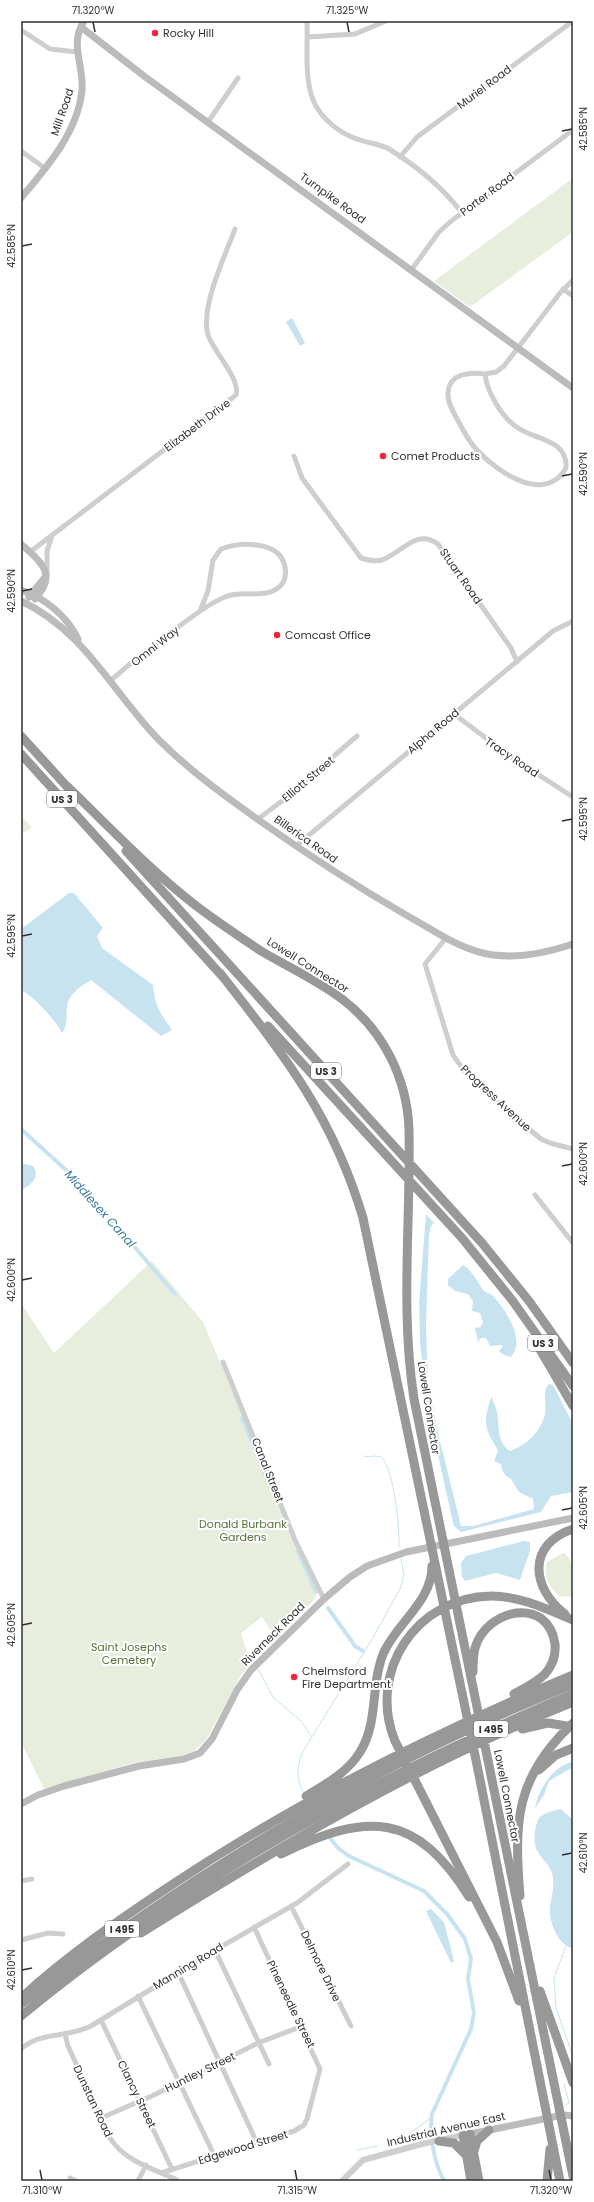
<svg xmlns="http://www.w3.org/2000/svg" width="594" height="2202" font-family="Poppins,sans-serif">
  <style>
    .green { fill: #e8eede }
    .water { fill: #c8e3f0 }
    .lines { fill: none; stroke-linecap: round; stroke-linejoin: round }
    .stream { stroke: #c8e3f0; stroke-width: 1 }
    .canal { stroke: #c8e3f0; stroke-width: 4 }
    .minor { stroke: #cecece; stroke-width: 5 }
    .tertiary { stroke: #cecece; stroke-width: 6 }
    .secondary { stroke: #bbb; stroke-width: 7 }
    .motorway { stroke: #989898; stroke-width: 9 }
    .ticks { fill: none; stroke: #313131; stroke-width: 1.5 }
    .poi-dot { fill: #f52542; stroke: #fff; stroke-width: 1.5 }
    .labels { text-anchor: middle; stroke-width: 4; stroke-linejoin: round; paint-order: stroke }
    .shield { fill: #fff; stroke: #6f6f6f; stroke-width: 1 }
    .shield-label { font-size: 10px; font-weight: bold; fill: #313131 }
    .poi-label { font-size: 11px; fill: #313131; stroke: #fff; text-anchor: start }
    .street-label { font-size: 11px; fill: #313131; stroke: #fff }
    .park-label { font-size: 11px; fill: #577139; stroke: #fff }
    .water-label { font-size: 12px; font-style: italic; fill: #367b9b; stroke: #fff }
    .neatline { fill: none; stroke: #313131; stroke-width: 1.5 }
    .ticks-label { font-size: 10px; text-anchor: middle; fill: #313131 }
  </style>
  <rect width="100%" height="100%" fill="#fff"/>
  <path class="green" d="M573,178V232L470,307L434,281Z
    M21,815L32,828L21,834Z
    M152,1261L203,1322L313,1582L316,1595L314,1600L276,1639L262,1617L241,1633L251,1664L241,1675L206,1740L194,1751L185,1755L133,1763L44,1789L21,1742V1303L54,1353Z
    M563,1553C572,1556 575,1575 571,1582L573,1591L571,1597L559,1596C550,1586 543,1578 547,1562Z"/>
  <path class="water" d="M292,318L305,343L300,346L286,322Z
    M69,893H74L103,928L97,936L102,948L153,985C155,1006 160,1013 172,1030L161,1036L91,980C81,986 67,995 67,1008C66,1018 68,1025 62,1033C56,1021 34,996 21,990V929Z
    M21,1163L33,1166C41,1176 31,1186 21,1190Z
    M426,1214L434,1223L431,1226L429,1235L426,1326L428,1379L438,1433L461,1526H473L534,1509L533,1499L519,1492L511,1479L506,1476L502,1470L501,1464L494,1461L498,1451C491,1437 483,1429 487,1412C489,1406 488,1402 492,1397C493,1402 496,1407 497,1412C500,1426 496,1442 510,1451C527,1445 541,1431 545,1414C547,1406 542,1389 549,1384L553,1385L573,1424V1492L551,1496L541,1512L461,1532L454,1526L452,1518L427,1405L420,1342L419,1302Z
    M463,1265C471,1269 478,1283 484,1291C486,1293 489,1293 492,1295C504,1307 528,1342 510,1357L502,1354L499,1351L503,1346L501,1345L490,1346L486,1338H481L478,1342L475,1328L481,1327L483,1322L480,1313L472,1311L473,1301L468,1294L455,1291L448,1285V1279Z
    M524,1541L530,1542V1551L520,1580L496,1573L465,1581L462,1577L461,1563L466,1556Z
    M573,1762V1767L549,1781L544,1795L535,1808C538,1790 553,1765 573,1762Z
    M561,1809L573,1820V1948C558,1947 548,1920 550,1906C552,1895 555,1885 552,1873C549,1863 539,1857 536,1848C533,1841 535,1820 541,1816C545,1813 556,1810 561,1809Z
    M431,1909L444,1922L454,1961L451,1963L426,1911Z"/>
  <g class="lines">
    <path class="stream" d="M364,1456C370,1458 377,1454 382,1458C394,1470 400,1529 399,1547
      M258,1669L273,1697L302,1722L311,1736
      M303,1792C296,1778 297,1767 302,1753L374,1636L401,1587L404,1574L401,1558
      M566,1946L554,1978L556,2008L573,2056
      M564,2084L569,2103L565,2105
      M387,2143L406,2136L432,2117
      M357,2150L377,2146"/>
    <path class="canal" d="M21,1129L77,1180L175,1294
      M242,1418L272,1490
      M298,1551L316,1592
      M328,1608L355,1646L363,1651
      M330,1838L338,1848L349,1856L424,1891L447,1914L465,1939L471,1959L468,1979L474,2013L471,2029L432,2114C429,2135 434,2162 444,2181"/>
    <path class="minor" d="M307,21C308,46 304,76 313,100C321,119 340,134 360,140C369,143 380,144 389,149C415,165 443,188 462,213
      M21,30L50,49L77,52
      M308,37L355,34L386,21
      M208,122L238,78
      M21,151L46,169
      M400,157L417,137L573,21
      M412,269L439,232L450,222L573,130
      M563,289L573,296
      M485,374C470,372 449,373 448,393C447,402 453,411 457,419C463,429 468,441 477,450C497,472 545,505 566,468C568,439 535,440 518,428C502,418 487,392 485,374L496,372L504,366L560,293L573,280
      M294,456L302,478L361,558C368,560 375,562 382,560C402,553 416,528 438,544L511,648L517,662
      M30,552L236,395C241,379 213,351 208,335C200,307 225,256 235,229
      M47,575V551L52,536
      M110,681C135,659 162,638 189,619C200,611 212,602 225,597C242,589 269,601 282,584C286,579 286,573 285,567C280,540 241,542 221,549L213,560L208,591L200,611
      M454,714L514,759L573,797
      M258,819L282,801L357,736
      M296,846L553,631L573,621
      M446,938L425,964L453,1055C472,1085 513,1115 541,1139L550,1143L573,1149
      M535,1195L573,1243
      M223,1362L295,1540L324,1599
      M21,1881L32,1879
      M291,1906L351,2026
      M21,1940L48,1933L63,1934
      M215,1950L269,2064
      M178,1972L257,2143
      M138,1996L214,2155
      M101,2020L172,2169
      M65,2034L68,2046L110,2138C124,2161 154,2169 177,2180
      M21,2049C41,2031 68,2038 91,2026L210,1953L297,1903L348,1864
      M101,2118L154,2095L258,2043L300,2027
      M161,2173L294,2131L304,2125L307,2119L320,2069L254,1927
      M70,2178L76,2181
      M138,2181L146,2165"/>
    <path class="tertiary" d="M342,2181L363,2160L422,2144L463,2135"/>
    <path class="secondary" d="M81,27L144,76L573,388
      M21,198C47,167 78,132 82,90C84,65 69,44 84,21
      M21,544C41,562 58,574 35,599
      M21,590C45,598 67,616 78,639
      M29,597L46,576
      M21,601C84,630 113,693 159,740C190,771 225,796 260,821C308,855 356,886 406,915C430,928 453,945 479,952C510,961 543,954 573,944
      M21,1804L38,1795L64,1786L139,1766L184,1759L200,1753L212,1739L237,1690L251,1670L324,1599L350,1577L367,1566L406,1552L573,1518
      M465,2135L563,2115L573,2116"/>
    <path class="motorway" d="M21,736L71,791
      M21,754L223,977
      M68,787C110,828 152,872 199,908C219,923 240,937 261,951C288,967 317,980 342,999C383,1030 407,1078 409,1129C411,1219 400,1309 414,1399L573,2176
      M126,851L482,1243L529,1301L573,1363
      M220,973C284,1055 333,1116 363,1218L476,1760L560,2181
      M268,1026L462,1238L512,1300L573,1386
      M535,1341L573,1406
      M565,1614C531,1588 527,1544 573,1529
      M473,1672C473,1664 473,1656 475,1648C486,1609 548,1595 555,1644C556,1655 552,1666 545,1674C536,1683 525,1688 514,1694
      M522,1729L548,1723L573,1727
      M539,1770L556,1755L573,1748
      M306,1796C326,1784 347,1773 360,1752C379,1722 370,1684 384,1652C398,1622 432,1601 432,1566
      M281,1854C366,1812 416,1811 469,1897
      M520,1896C514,1822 515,1777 573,1723
      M141,1933C280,1846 421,1763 573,1702
      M540,1991L573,2083
      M21,1998C68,1955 120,1919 173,1884C299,1800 434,1733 573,1675
      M519,2001L497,1942L395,1741C367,1672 416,1597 491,1596C520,1596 547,1609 573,1620
      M21,2004C193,1872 372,1765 573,1684
      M21,2016C186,1880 376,1776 573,1694
      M470,2134L479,2181
      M463,2135L471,2181
      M439,2141L454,2143L466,2155
      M474,2151L477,2141L489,2130
      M547,2181L550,2149"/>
  </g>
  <path class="ticks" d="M93,22L95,32M347,22L349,32M562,131L572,129M22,246L32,244M562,476L572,474M22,591L32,589M562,821L572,819M22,936L32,934M562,1166L572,1164M22,1280L32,1278M562,1510L572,1508M22,1625L32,1623M562,1855L572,1853M22,1970L32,1968M40,2170L42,2180M295,2170L297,2180M549,2170L551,2180"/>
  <g class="poi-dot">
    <circle cx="155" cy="33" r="4"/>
    <circle cx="383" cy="456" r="4"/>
    <circle cx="277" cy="635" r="4"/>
    <circle cx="294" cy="1677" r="4"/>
  </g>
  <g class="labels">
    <g class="shield">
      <rect x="47" y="791" width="30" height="16" rx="3"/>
      <rect x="311" y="1063" width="30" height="16" rx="3"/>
      <rect x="528" y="1335" width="30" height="16" rx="3"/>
      <rect x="474" y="1721" width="34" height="16" rx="3"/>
      <rect x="105" y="1921" width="34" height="16" rx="3"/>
    </g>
    <g class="shield-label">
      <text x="62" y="803">US 3</text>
      <text x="326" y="1075">US 3</text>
      <text x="543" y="1347">US 3</text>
      <text x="491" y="1733">I 495</text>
      <text x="122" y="1933">I 495</text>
    </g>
    <g class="poi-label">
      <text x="163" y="37">Rocky Hill</text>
      <text x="391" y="460">Comet Products</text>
      <text x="285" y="639">Comcast Office</text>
      <text x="302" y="1675">Chelmsford<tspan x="302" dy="13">Fire Department</tspan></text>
    </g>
    <g class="street-label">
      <text transform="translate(484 87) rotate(-37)" y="4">Muriel Road</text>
      <text transform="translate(62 112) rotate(-71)" y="4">Mill Road</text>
      <text transform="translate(487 194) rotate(-37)" y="4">Porter Road</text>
      <text transform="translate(333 198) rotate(36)" y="4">Turnpike Road</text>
      <text transform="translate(197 425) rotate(-37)" y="4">Elizabeth Drive</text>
      <text transform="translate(461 576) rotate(55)" y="4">Stuart Road</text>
      <text transform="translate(155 646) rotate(-38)" y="4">Omni Way</text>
      <text transform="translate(433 731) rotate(-40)" y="4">Alpha Road</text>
      <text transform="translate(512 757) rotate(34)" y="4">Tracy Road</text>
      <text transform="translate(308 779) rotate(-40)" y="4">Elliott Street</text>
      <text transform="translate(306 839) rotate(35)" y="4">Billerica Road</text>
      <text transform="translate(308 965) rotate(32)" y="4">Lowell Connector</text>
      <text transform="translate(496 1098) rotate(43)" y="4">Progress Avenue</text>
      <text transform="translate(429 1408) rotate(81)" y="4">Lowell Connector</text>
      <text transform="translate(268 1470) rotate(68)" y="4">Canal Street</text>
      <text transform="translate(273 1634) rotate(-45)" y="4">Riverneck Road</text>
      <text transform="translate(507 1796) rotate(79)" y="4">Lowell Connector</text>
      <text transform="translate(188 1966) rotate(-31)" y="4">Manning Road</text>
      <text transform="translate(321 1966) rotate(64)" y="4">Delmore Drive</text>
      <text transform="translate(291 2004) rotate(64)" y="4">Pineneedle Street</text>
      <text transform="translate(200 2072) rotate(-26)" y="4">Huntley Street</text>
      <text transform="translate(137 2094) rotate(64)" y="4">Clancy Street</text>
      <text transform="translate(93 2101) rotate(65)" y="4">Dunstan Road</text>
      <text transform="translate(446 2129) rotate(-13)" y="4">Industrial Avenue East</text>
      <text transform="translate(243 2147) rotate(-17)" y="4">Edgewood Street</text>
    </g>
    <g class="park-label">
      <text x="243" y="1528">Donald Burbank<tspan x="243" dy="13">Gardens</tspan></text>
      <text x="129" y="1651">Saint Josephs<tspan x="129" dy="13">Cemetery</tspan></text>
    </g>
    <g class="water-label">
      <text transform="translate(100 1209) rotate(48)" y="4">Middlesex Canal</text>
    </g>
  </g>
  <rect width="594" height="2202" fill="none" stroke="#ffffff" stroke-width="44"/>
  <rect x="22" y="22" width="550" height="2158" class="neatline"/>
  <g class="ticks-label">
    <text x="93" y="14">71.320°W</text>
    <text x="347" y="14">71.325°W</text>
    <text transform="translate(583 129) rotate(-90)" y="4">42.585°N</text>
    <text transform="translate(11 246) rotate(-90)" y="4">42.585°N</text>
    <text transform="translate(583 474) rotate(-90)" y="4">42.590°N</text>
    <text transform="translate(11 591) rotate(-90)" y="4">42.590°N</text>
    <text transform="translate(583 819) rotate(-90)" y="4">42.595°N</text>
    <text transform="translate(11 936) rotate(-90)" y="4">42.595°N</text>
    <text transform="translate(583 1164) rotate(-90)" y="4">42.600°N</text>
    <text transform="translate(11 1280) rotate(-90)" y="4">42.600°N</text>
    <text transform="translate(583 1508) rotate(-90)" y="4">42.605°N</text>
    <text transform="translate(11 1625) rotate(-90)" y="4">42.605°N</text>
    <text transform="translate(583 1853) rotate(-90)" y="4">42.610°N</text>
    <text transform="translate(11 1970) rotate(-90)" y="4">42.610°N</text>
    <text x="42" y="2194">71.310°W</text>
    <text x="297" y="2194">71.315°W</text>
    <text x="551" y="2194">71.320°W</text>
  </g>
</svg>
